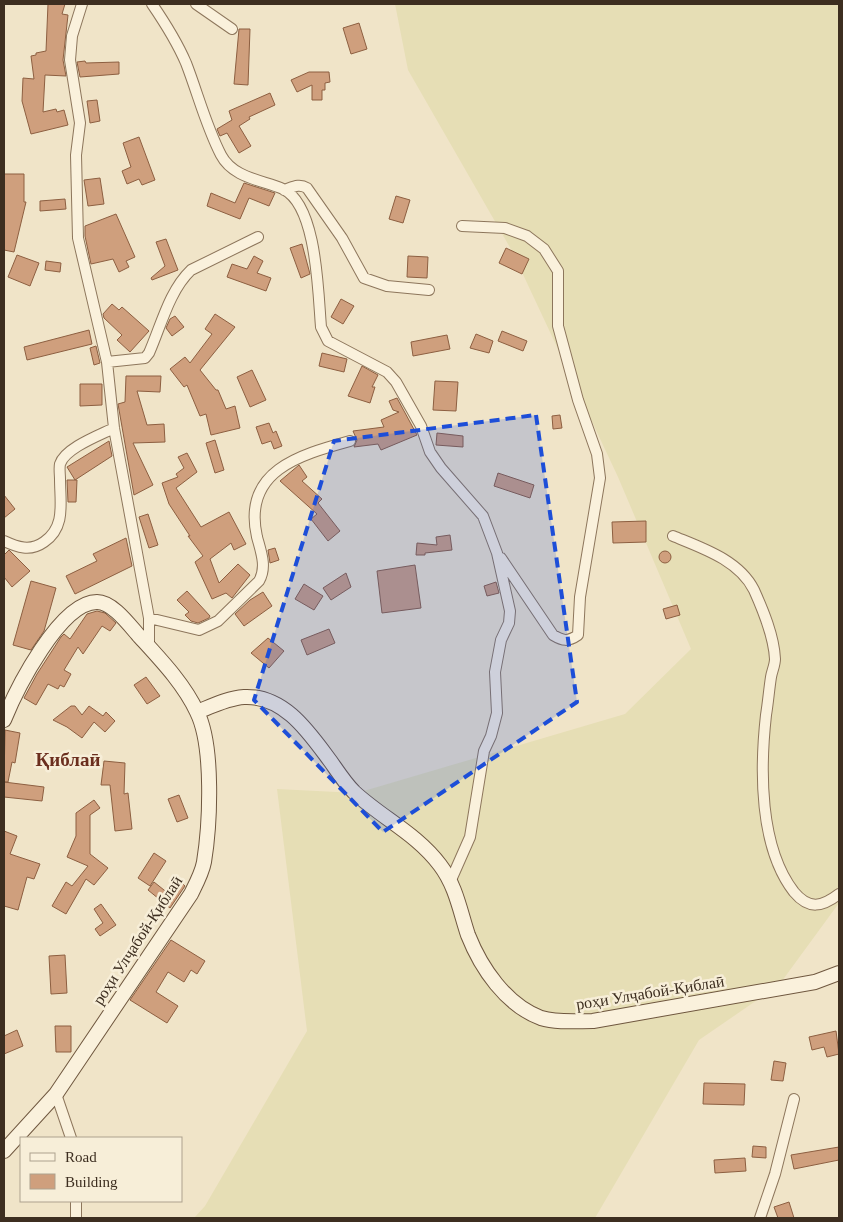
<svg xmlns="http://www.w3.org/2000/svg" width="843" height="1222" font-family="'Times New Roman',serif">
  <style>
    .farmland { fill: #e6deb5 }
    .building { fill: #cf9f7d; stroke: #8d5f41 }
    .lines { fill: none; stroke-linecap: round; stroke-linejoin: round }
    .street-casing { stroke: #8d765c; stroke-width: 12 }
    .secondary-casing { stroke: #6f573f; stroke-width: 16 }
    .street { stroke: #faf1dc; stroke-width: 10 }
    .secondary { stroke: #faf1dc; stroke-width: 14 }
    .marked { fill: #1d4ed8; fill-opacity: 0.2; stroke: #1d4ed8; stroke-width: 4; stroke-dasharray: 10 6; stroke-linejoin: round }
    .labels { text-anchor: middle; stroke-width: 5; stroke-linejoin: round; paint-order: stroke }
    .street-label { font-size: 16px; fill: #3d2e20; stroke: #f7eed8 }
    .quarter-label { font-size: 19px; font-weight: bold; fill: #6b2e1e; stroke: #f7eed8 }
  </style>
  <rect width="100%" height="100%" fill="#f0e4c8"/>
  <path class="farmland" d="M395,4H839V903L779,985L699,1040L595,1218H194L205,1206L307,1031L277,789L357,793L625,714L691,649L618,477L512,251L408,70Z"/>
  <path class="building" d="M48,4H65L62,14L68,15L63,60L66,76L45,75L43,112L56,109L57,112L64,110L68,125L31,134L22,101L23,78L34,79L31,56L36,55V53L46,51Z
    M359,23L367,49L351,54L343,28Z
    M239,29H250L248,85L234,84Z
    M85,61L86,63L119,62V74L80,77L77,62Z
    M309,72H329L330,82L325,83V90H322V100H312V85L297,92L291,80Z
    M270,93L275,105L249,117L250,119L239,126L251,146L239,153L227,133L220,136L217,129L232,120L229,111Z
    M97,100L100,121L90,123L87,101Z
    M139,137L155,180L142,185L139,179L127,184L122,171L131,167L123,143Z
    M4,174H24V202H26L14,252L4,250Z
    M100,178L104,204L88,206L84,180Z
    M244,183L275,193L269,206L249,198L240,219L207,206L211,193L235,203Z
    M396,196L410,200L403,223L389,219Z
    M65,199L66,209L40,211V201Z
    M116,214L135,257L126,261L129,267L119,272L113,259L91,264L85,236V226Z
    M166,239L178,270L152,280L151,278L165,266L156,242Z
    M302,244L310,274L301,278L290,248Z
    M506,248L529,259L522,274L499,263Z
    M17,255L39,263L30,286L8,277Z
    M254,256L263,261L257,273L271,278L266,291L227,277L232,264L247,269Z
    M408,256L428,257L427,278L407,277Z
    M46,261L61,263L60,272L45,270Z
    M341,299L354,306L343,324L331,317Z
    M112,304L119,310L122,307L149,331L130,352L117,340L122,335L104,318L103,314Z
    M215,314L235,327L200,370L216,390H218L226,409L235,406L240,428L211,435L206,414L200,416L187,385L184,387L170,369L185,357L190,363L212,334L205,329Z
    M175,316L184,327L172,336L166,328L170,319Z
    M89,330L92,344L27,360L24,347Z
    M502,331L527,341L523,351L498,341Z
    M476,334L493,341L489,353L470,348Z
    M447,335L450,349L413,356L411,342Z
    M96,346L100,363L94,365L90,348Z
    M322,353L347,359L344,372L319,366Z
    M362,366L378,375L372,387H375L370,403L348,396Z
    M252,370L266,400L250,407L237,377Z
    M126,376H161L160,392L137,391L147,425L164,424L165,442L133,443L153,485L134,495L118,404L125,402Z
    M435,381L458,382L456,411L433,410Z
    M80,384H102V405L80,406Z
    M397,398L417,435L381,450L378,444L354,447L357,440L353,431L384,427L381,420L399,412L393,410L389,401Z
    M560,415L562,428L553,429L552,416Z
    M269,423L273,433L276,431L282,446L274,449L271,441L262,444L256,427Z
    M437,433L463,436V447L436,445Z
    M215,440L224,470L215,473L206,443Z
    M109,441L112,456L75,480H77L76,502H68L67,480H75L67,467Z
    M187,453L197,472L176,488L201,527L229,512L246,544L234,550L231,543L210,559L219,583L238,564L250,575L232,598L226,593L212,599L195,562L203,556L188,536H190L169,504L162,483L178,477L176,474L184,468L178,457Z
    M299,465L307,477L302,481L322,499L318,503L340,531L328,541L311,519L317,514L280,481Z
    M498,473L534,485L530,498L494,486Z
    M4,495L15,509L4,518Z
    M148,514L158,545L149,548L139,517Z
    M646,521V542L613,543L612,522Z
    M450,535L452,550L425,553V555H416L417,543L437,545L436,537Z
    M126,538L132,566L75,594L66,576L97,561L93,554Z
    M275,548L279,560L270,563L268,550Z
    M9,550L30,571L12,587L4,577V555Z
    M659 557a6 6 0 1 1 12 0a6 6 0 1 1-12 0Z
    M415,565L421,608L382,613L377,571Z
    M346,573L351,587L331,600L323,588Z
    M31,581L56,588L44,631L31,650L13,645Z
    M496,582L499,593L487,596L484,586Z
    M304,584L323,596L314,610L295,599Z
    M187,591L210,616L209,618L198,623L191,621L185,615L189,612L177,600Z
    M263,592L272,606L244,626L235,614L250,600Z
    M677,605L680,615L666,619L663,609Z
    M97,611L105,613L116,623L110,631L102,626L83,654L78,647L64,670L71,674L64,687L60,685L58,689L48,684L36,705L24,698L37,674L61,637L64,634L70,639L87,614Z
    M329,629L335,643L307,655L301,640Z
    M268,638L284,651L269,668L251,653Z
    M146,677L160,696L147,704L134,685Z
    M71,706H75L82,715L89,706L103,716L106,712L115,721L105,732L94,722L82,738L67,727L53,720Z
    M5,730L20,733L15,763L12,762L8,782H4Z
    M104,761L125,763L124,794L128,793L132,829L115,831L110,785H101Z
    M4,782L44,787L42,801L4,797Z
    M179,795L188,818L177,822L168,799Z
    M94,800L100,808L90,815V854L108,868L94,885L86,879L66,914L52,906L66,882L72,886L88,866L67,857L76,836V813Z
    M4,831L17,836L10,854L40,864L34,879L27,877L18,910L4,906Z
    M154,853L166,861L150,886L138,878Z
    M180,881L185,886L170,908L148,890L154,882L169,894Z
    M101,904L116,925L100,936L95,929L103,923L94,909Z
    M171,940L205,961L197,974L191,970L184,982L168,972L156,992L178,1006L167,1023L130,1000Z
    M65,955L67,993L51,994L49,956Z
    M55,1026H71V1052H56Z
    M17,1030L23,1046L4,1054V1036Z
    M836,1031L839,1054L827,1057L824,1047L812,1050L809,1037Z
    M774,1061L786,1063L783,1081L771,1080Z
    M704,1083L745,1084L744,1105L703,1104Z
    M753,1146L766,1147V1158L752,1157Z
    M839,1147V1160L794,1169L791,1155Z
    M745,1158L746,1171L715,1173L714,1160Z
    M789,1202L794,1218H778L774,1207Z"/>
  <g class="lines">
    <g class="street-casing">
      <path id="street" d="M82,4L72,36L70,60L80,123L76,155L78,238L107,362L114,428L149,618V647
        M152,4C165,23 177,42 186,63C198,94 206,126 221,155C233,178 262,180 283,189C317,205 318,292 321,327L328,341L387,372L396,382L421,426L430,452L441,468L483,516L497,553L510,611L509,623L501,640L495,672L497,713L491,736L484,751L470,837L451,880
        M196,4L232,29
        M284,190C293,187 299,183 307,188L342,238L364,278L387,286L429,290
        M462,226L505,228L527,236L544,249L558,271V326L578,400L597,454L600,478L580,597L578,635C568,642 563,641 553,635L501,558
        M107,362L145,358L149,353C161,326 169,291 191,270L258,237
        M673,536C702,548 739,560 754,590C763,610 774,636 775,659C775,665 772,671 771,677C769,690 768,703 766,715C760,769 759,847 794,892C809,910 822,907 839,894
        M4,541C17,547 30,552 44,542C66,527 60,503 60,479C60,475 59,468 60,464C65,448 100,435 114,428
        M149,618L199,630L218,621L259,581C267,567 261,552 257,537C242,471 299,455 350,441
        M56,1094L71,1138
        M76,1218V1201
        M760,1218L775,1174L794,1099"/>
    </g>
    <g class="secondary-casing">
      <path id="secondary" d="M197,712C212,706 228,698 244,697C285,695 310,734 331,762C338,772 345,783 354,792C382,818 417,834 440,865C456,886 460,911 468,935C481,968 506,1005 541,1018C557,1023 577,1021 593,1021L815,982L839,973
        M4,720C16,690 60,602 97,602C113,602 130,626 140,637C161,660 184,684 197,712C214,746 210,825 204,862C202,873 196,884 191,894L56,1094L4,1151"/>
    </g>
    <use href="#street" class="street"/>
    <use href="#secondary" class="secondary"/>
  </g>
  <path class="marked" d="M536,415L577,702L383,832L254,700L334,441Z"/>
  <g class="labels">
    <g class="street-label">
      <text transform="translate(137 940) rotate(-57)" y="6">роҳи Улҷабой-Қиблаӣ</text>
      <text transform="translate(650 992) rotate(-9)" y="6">роҳи Улҷабой-Қиблаӣ</text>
    </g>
    <g class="quarter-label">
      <text x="68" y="766">Қиблаӣ</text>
    </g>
  </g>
  <rect width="843" height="1222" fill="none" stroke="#3d2e20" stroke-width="10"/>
  <rect x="20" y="1137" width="162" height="65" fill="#f7eed8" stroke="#ada18e"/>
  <rect x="30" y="1153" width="25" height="8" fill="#faf1dc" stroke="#ada18e"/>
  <text x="65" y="1162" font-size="15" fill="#3d2e20">Road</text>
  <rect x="30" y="1174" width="25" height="15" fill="#cf9f7d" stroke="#ada18e"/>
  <text x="65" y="1187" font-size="15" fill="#3d2e20">Building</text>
</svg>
